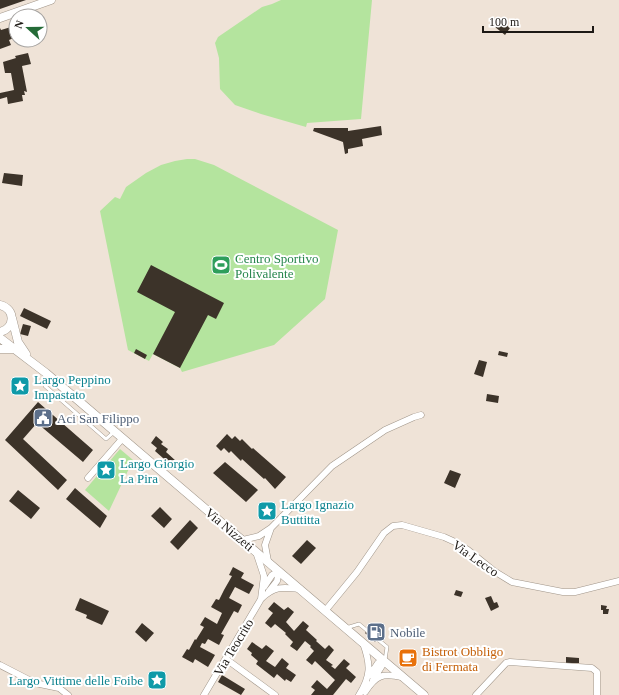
<svg xmlns="http://www.w3.org/2000/svg" width="619" height="695" font-family="Georgia,serif">
  <style>
    .green { fill: #b4e49e }
    .building { fill: #3c3329 }
    .lines { fill: none; stroke-linecap: round; stroke-linejoin: round }
    .service-casing { stroke: #a09589; stroke-width: 4 }
    .minor-casing { stroke: #a09589; stroke-width: 7 }
    .tertiary-casing { stroke: #a09589; stroke-width: 9 }
    .service { stroke: #fff; stroke-width: 3 }
    .minor { stroke: #fff; stroke-width: 6 }
    .tertiary { stroke: #fff; stroke-width: 8 }
    .labels { text-anchor: middle; stroke-width: 4; stroke-linejoin: round; paint-order: stroke }
    .leisure-label { font-size: 13px; fill: #27864d; stroke: #fff; text-anchor: start }
    .culture-label { font-size: 13px; fill: #0d838f; stroke: #fff; text-anchor: start }
    .service-label { font-size: 13px; fill: #4e5e75; stroke: #fff; text-anchor: start }
    .street-label { font-size: 13px; fill: #1d1915; stroke: #fff }
    .food-label { font-size: 13px; fill: #c56008; stroke: #fff; text-anchor: start }
  </style>
  <rect width="100%" height="100%" fill="#efe3d7"/>
  <path class="green" d="M281,0H372L361,119L307,123L306,127L261,114L235,105L220,89L219,58L215,43L218,37L262,7L272,4Z
    M187,159H195L214,165L338,230L325,299L274,345L182,372L180,368L153,354L149,361L128,350L100,211L115,197L120,199L126,187L146,173L161,165L175,161Z
    M120,449L133,460L109,511L85,490Z"/>
  <path class="building" d="M0,0H26L0,9Z
    M500,20L510,28L505,35L495,27Z
    M16,23V37L9,40L11,45L0,49V28L1,30L11,27V25Z
    M28,53L31,64L22,66L27,92L24,91L25,95H22L23,101L8,104L7,97L0,99V93L14,90L11,73H5L3,62L16,58L15,56Z
    M381,126L382,135L362,139L363,146L348,149V153L345,154L343,142L313,131L314,128H348V131Z
    M4,173L23,175L22,186L2,183Z
    M151,265L224,303L216,319L208,315L180,368L153,354L175,312L137,292Z
    M24,308L51,321L47,329L20,316Z
    M23,324L31,326L28,336L20,334Z
    M136,349L147,355L145,359L134,353Z
    M499,351L508,353L507,357L498,355Z
    M479,360L487,362L483,377L474,374Z
    M487,394L499,396L498,403L486,401Z
    M38,402L93,450L83,462L37,423L23,439L67,480L58,490L5,440Z
    M227,434L232,439L235,436L240,441L242,439L252,449L253,448L286,477L275,489L265,478L264,479L242,459L241,461L231,451L229,453L224,448L221,451L216,446Z
    M156,436L163,442L161,444L168,449L166,452L176,461L172,466L155,451L157,448L151,443Z
    M225,462L258,490L246,502L213,473Z
    M450,470L461,474L455,488L444,483Z
    M75,488L107,516L100,528L66,499Z
    M18,490L40,508L31,519L9,501Z
    M160,507L172,519L164,528L151,516Z
    M190,520L198,528L178,550L170,542Z
    M307,540L316,548L301,564L292,556Z
    M233,567L244,573L241,578L254,585L249,594L235,587L229,598L242,605L238,613L234,611L221,634L224,635L219,645L208,639L205,644L202,643L200,647L215,655L208,667L195,659L193,663L182,657L187,649L189,650L195,639L196,640L204,627L200,625L205,617L217,624L222,613L211,607L216,599L219,600L224,590L232,576L229,575Z
    M456,590L463,592L461,597L454,595Z
    M491,596L494,603L497,602L499,607L491,611L485,598Z
    M80,598L109,611L102,625L86,618L87,615L75,610Z
    M274,602L284,610L288,607L294,612L286,622L294,631L303,621L309,626L306,630L317,640L316,641L325,649L329,645L334,650L326,660L333,665L331,666L335,669L344,659L350,664L346,668L356,677L351,683L346,679L333,695H311L315,690L311,687L317,680L327,689L335,680L315,661L312,665L306,660L314,651L310,647L311,646L305,641L297,651L290,646L293,642L285,634L286,633L275,624L271,628L265,623L273,613L268,609Z
    M601,605L607,606L606,609H609L608,614H603V610H601Z
    M142,623L154,633L146,642L135,632Z
    M373,625L383,633L375,642L365,633Z
    M252,642L262,649L266,645L274,651L266,661L275,667L282,658L289,664L286,668L296,675L291,682L286,679L285,681L277,674L274,678L256,664L258,661L251,655L252,653L247,649Z
    M566,657L579,658V663H566Z
    M222,675L245,689L241,695L218,682Z"/>
  <g class="lines">
    <g class="service-casing">
      <path id="service" d="M52,378L45,386L106,439L114,432
        M346,628L359,624L387,647L385,660"/>
    </g>
    <g class="minor-casing">
      <path id="minor" d="M88,478L122,439
        M243,540L259,536L271,528L332,466L385,430L414,417L421,415
        M256,552L264,576L261,599
        M268,561L265,545L271,528
        M264,587L272,575L279,571
        M269,591L277,581L279,571
        M325,611L357,572L384,533L393,526L402,525L444,537L455,542L468,550L494,571L512,582L563,592H575L619,581
        M226,659L275,695
        M0,665L35,683L59,688L68,695
        M370,675L378,663L385,661
        M373,680L385,661
        M365,692C376,675 382,673 402,677
        M204,695L261,599C274,586 282,587 300,589
        M359,695C371,676 371,665 363,643
        M476,695L506,663L510,662L592,668L597,672V695"/>
    </g>
    <g class="tertiary-casing">
      <path id="tertiary" d="M0,18L51,0
        M0,305C16,309 15,328 0,332
        M12,318L18,342L26,354
        M0,338L46,373L424,695
        M0,349H15"/>
    </g>
    <use href="#service" class="service"/>
    <use href="#minor" class="minor"/>
    <use href="#tertiary" class="tertiary"/>
  </g>
  <defs>
    <g id="stadium-square" transform="scale(1)"><rect x="-9" y="-9" width="18" height="18" rx="4" fill="#2e9e5b" stroke="#fff"/><path d="M0-5a6.5 5 0 1 0 0 10a6.5 5 0 1 0 0-10ZM-3.5-1.8h7v3.6h-7Z" fill="#fff"/></g>
    <g id="sight-square" transform="scale(1)"><rect x="-9" y="-9" width="18" height="18" rx="4" fill="#0f9aa8" stroke="#fff"/><path d="M0-6L1.8-2.2L6-1.7L2.9 1.2L3.7 5.4L0 3.3L-3.7 5.4L-2.9 1.2L-6-1.7L-1.8-2.2Z" fill="#fff"/></g>
    <g id="civic-square" transform="scale(1)"><rect x="-9" y="-9" width="18" height="18" rx="4" fill="#5c6f8a" stroke="#fff"/><path d="M-.6-6.5H3V-4.5H.6V-3L4-1V1h2V6H-6V1h2V-1L-.6-3ZM-1.2 2.5V6h2.4V2.5Z" fill="#fff"/></g>
    <g id="fuel-square" transform="scale(1)"><rect x="-9" y="-9" width="18" height="18" rx="4" fill="#5c6f8a" stroke="#fff"/><path d="M-5.5-6h7V0h2V4h1.3V-2.5L3-4.5l.8-.8L6-3V5H2.5V1h-1V6h-7ZM-4.2-4.7v3.2H.2V-4.7Z" fill="#fff"/></g>
    <g id="cafe-square" transform="scale(1)"><rect x="-9" y="-9" width="18" height="18" rx="4" fill="#e8710a" stroke="#fff"/><path d="M-5.5-4.5H6V0H3Q3 3.5 0 3.5H-2.5Q-5.5 3.5-5.5 0ZM3-3.2v2h1.7v-2ZM-6 4.5H4V6H-6Z" fill="#fff"/></g>
  </defs>
  <g fill-rule="evenodd">
    <use href="#stadium-square" x="221" y="265"/>
    <use href="#sight-square" x="20" y="386"/>
    <use href="#civic-square" x="43" y="418"/>
    <use href="#sight-square" x="106" y="470"/>
    <use href="#sight-square" x="267" y="511"/>
    <use href="#fuel-square" x="376" y="632"/>
    <use href="#cafe-square" x="408" y="658"/>
    <use href="#sight-square" x="157" y="680"/>
  </g>
  <g class="labels">
    <g class="leisure-label">
      <text x="235" y="263">Centro Sportivo<tspan x="235" dy="15">Polivalente</tspan></text>
    </g>
    <g class="culture-label">
      <text x="34" y="384">Largo Peppino<tspan x="34" dy="15">Impastato</tspan></text>
      <text x="120" y="468">Largo Giorgio<tspan x="120" dy="15">La Pira</tspan></text>
      <text x="281" y="509">Largo Ignazio<tspan x="281" dy="15">Buttitta</tspan></text>
      <text x="143" y="685" text-anchor="end">Largo Vittime delle Foibe</text>
    </g>
    <g class="service-label">
      <text x="57" y="423">Aci San Filippo</text>
      <text x="390" y="637">Nobile</text>
    </g>
    <g class="street-label">
      <text transform="translate(230 529) rotate(40)" y="5">Via Nizzeti</text>
      <text transform="translate(476 558) rotate(35)" y="5">Via Lecco</text>
      <text transform="translate(233 647) rotate(-59)" y="5">Via Teocrito</text>
    </g>
    <g class="food-label">
      <text x="422" y="656">Bistrot Obbligo<tspan x="422" dy="15">di Fermata</tspan></text>
    </g>
  </g>
  <g transform="translate(28 28) rotate(291)"><circle r="19" fill="#ffffff" stroke="#a5a3a1"/>
  <path d="M0-3L7 15L0 10L-7 15Z" fill="#246b37"/>
  <text y="-6" font-size="11" font-weight="bold" text-anchor="middle" fill="#1d1915">N</text>
  </g>
  <path d="M483 26v6h110v-6" fill="none" stroke="#1d1915" stroke-width="2"/>
  <text x="489" y="26" font-size="12" fill="#1d1915" stroke="#ffffff" stroke-width="3" paint-order="stroke">100 m</text>
</svg>
